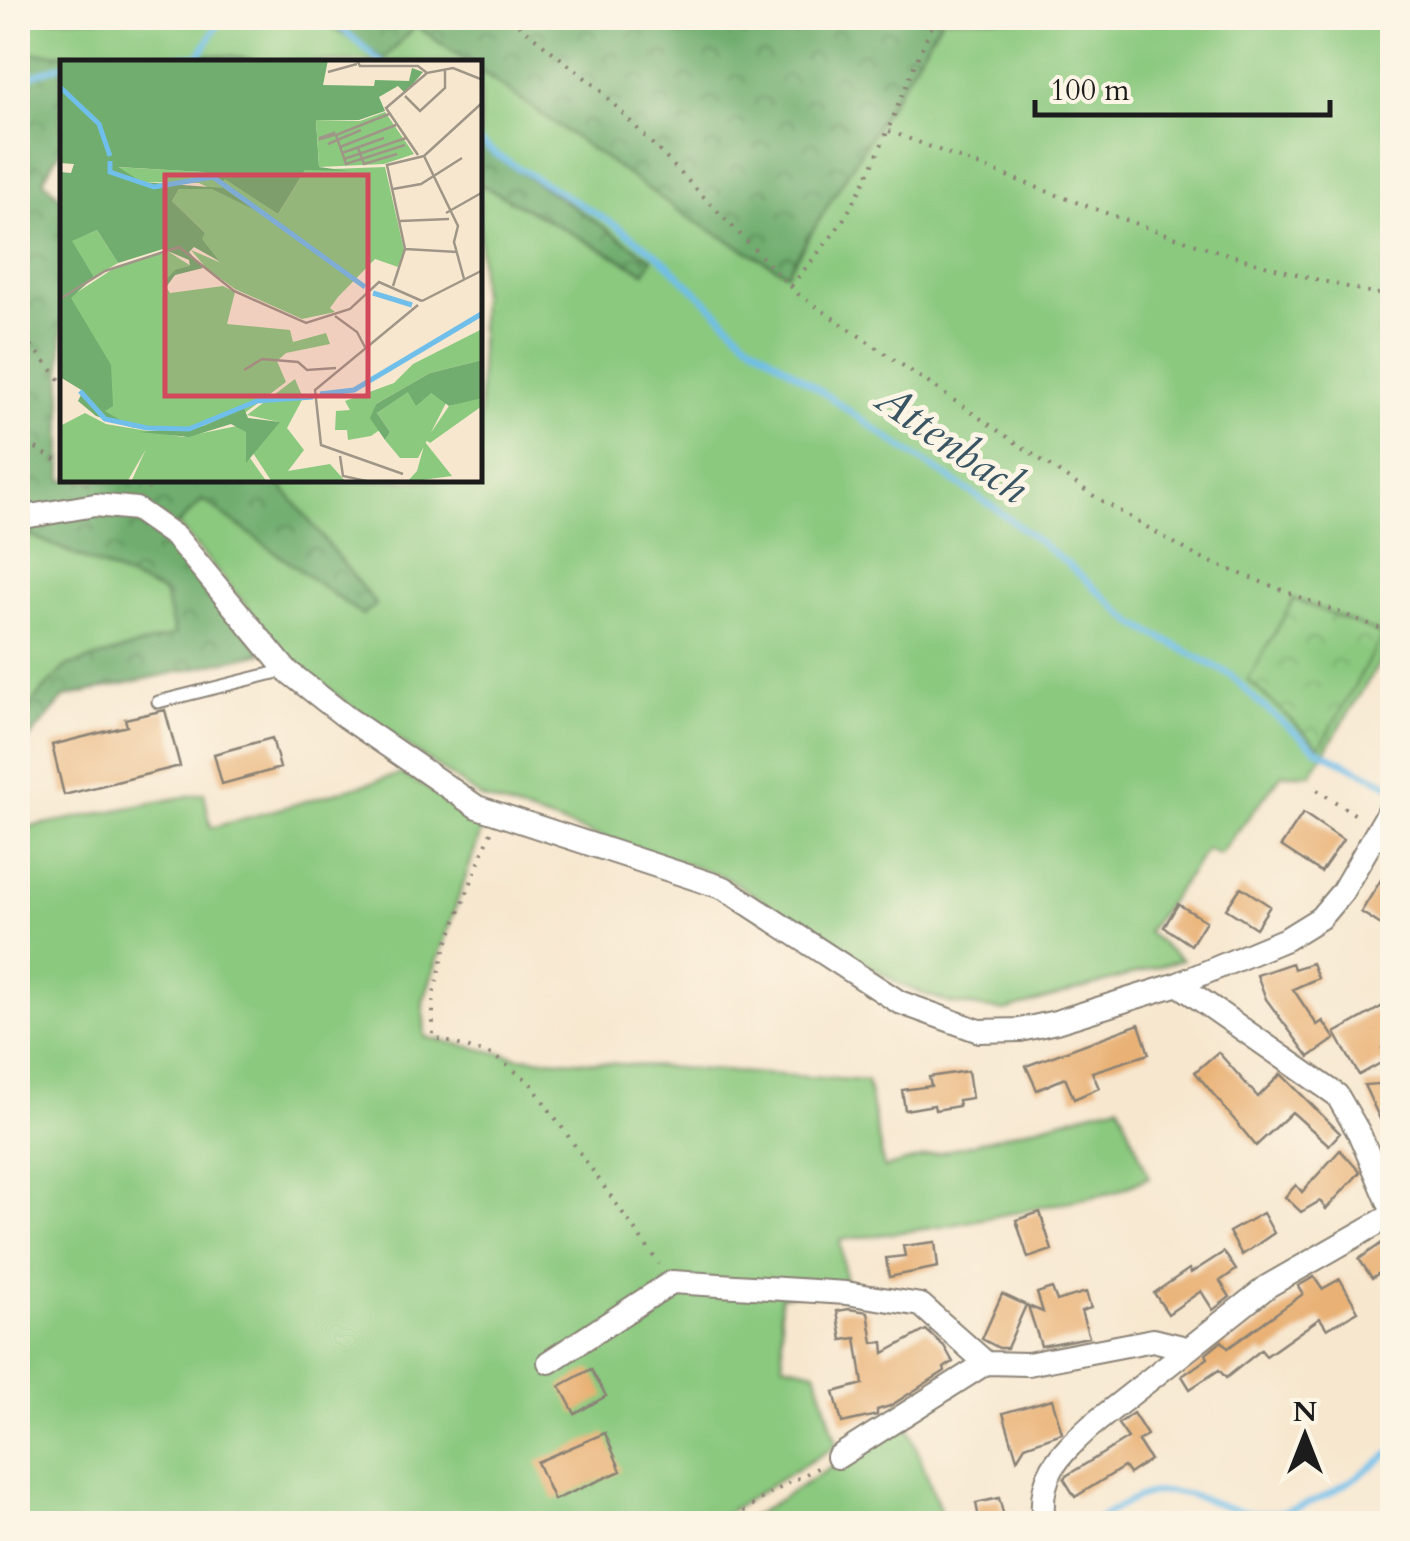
<svg xmlns="http://www.w3.org/2000/svg" width="1410" height="1541" font-family="Cardo,serif">
  <style>
    .grass { fill: #8bc97f; stroke: #54724e; stroke-width: 2.5 }
    .forest { fill: url(#forest-crowns); stroke: #466445; stroke-width: 2.5 }
    .park { fill: url(#park-crowns); stroke: #54724e; stroke-width: 2.5 }
    .lines { fill: none; stroke-linecap: round; stroke-linejoin: round }
    .stream { stroke: #70beea; stroke-width: 6 }
    .building { fill: #e9b174 }
    .lane-casing { stroke: #8a8276; stroke-width: 15 }
    .street-casing { stroke: #8a8276; stroke-width: 26 }
    .path { stroke: #8a8276; stroke-width: 4; stroke-dasharray: 2.5 8; stroke-linecap: butt }
    .lane { stroke: #fff; stroke-width: 11 }
    .street { stroke: #fff; stroke-width: 22 }
    .labels { text-anchor: middle; stroke-width: 10; stroke-linejoin: round; paint-order: stroke }
    .water-label { font-size: 45px; font-style: italic; fill: #395564; stroke: #fcf5e5 }
    .inset-river { fill: none; stroke: #70beea; stroke-width: 5 }
    .inset-road { fill: none; stroke: #9f9687; stroke-width: 2.5 }
    .view { fill: #d1495b; fill-opacity: 0.15; stroke: #d1495b; stroke-width: 5 }
    .inset-edge { fill: none; stroke: #1c1c1c; stroke-width: 5 }
  </style>
  <defs>
    <pattern id="forest-crowns" width="20" height="18" patternUnits="userSpaceOnUse" patternTransform="scale(2.5)"><rect width="20" height="18" fill="#70ad6e"/><path d="M2 6a3 3 0 1 1 6 0M12 15a3 3 0 1 1 6 0" fill="none" stroke="#5b8c5a"/></pattern>
    <pattern id="park-crowns" width="20" height="18" patternUnits="userSpaceOnUse" patternTransform="scale(2.5)"><rect width="20" height="18" fill="#8bc97f"/><path d="M2 6a3 3 0 1 1 6 0M12 15a3 3 0 1 1 6 0" fill="none" stroke="#77ac6d"/></pattern>
  </defs>
  <rect width="100%" height="100%" fill="#fcf5e5"/>
  <filter id="ink" filterUnits="userSpaceOnUse"><feTurbulence type="fractalNoise" baseFrequency=".01" numOctaves="2"/><feDisplacementMap in="SourceGraphic" scale="20" xChannelSelector="R" yChannelSelector="G"/><feConvolveMatrix kernelMatrix="1 2 1 2 8 2 1 2 1" color-interpolation-filters="sRGB"/></filter>
  <filter id="wash" filterUnits="userSpaceOnUse"><feTurbulence type="fractalNoise" baseFrequency=".0048" numOctaves="4" result="noise"/><feDisplacementMap in="SourceGraphic" scale="40" xChannelSelector="R" yChannelSelector="G"/><feGaussianBlur stdDeviation="2.25" result="paint"/><feColorMatrix in="noise" values="0 0 0 0 0 0 0 0 0 0 0 0 0 0 0 0 0 1.4 0 .05"/><feComposite in="paint" operator="in"/></filter>
  <g filter="url(#wash)">
    <rect width="100%" height="100%" fill="#f7e7cf"/>
    <path class="grass" d="M18,18H317L384,59L415,25L468,62H263L232,56L18,53Z
      M942,18H1392V642L1311,774H1282L1219,855L1207,849L1147,932L1182,960L1005,1011L949,1003L903,986L725,877L482,798L358,712L292,660L177,524L204,500L362,615L375,604L277,480H480V184L644,272L652,259L480,145V71L691,219L786,273Z
      M18,530L164,593L175,636L65,667L18,717Z
      M401,774L485,820L423,1002L425,1037L517,1057L867,1081L884,1168L1119,1104L1149,1177L1116,1192L947,1226L840,1240L846,1285L780,1296L783,1364L816,1371L837,1445L709,1523L18,1524V802L29,827L204,793L211,828Z
      M906,1421L945,1523L740,1524Z"/>
    <path class="forest" d="M317,18H942L787,273L691,219L480,71V62H468L416,26L384,59Z
      M18,53L232,56L263,62H62V148L43,180L62,199V480H277L376,605L362,615L203,500L165,536L263,653L65,697L18,752V717L65,667L175,635L164,593L18,530Z
      M480,145L652,259L645,272L480,184Z"/>
    <path class="park" d="M1294,599L1383,635L1320,747L1248,680Z"/>
    <g class="lines">
      <path class="stream" d="M313,18L331,19L381,62
        M87,62L199,56L222,18
        M18,80L62,65
        M480,142L500,157L617,226L658,255L746,339L904,449L995,508L1070,566L1135,624L1231,675L1260,704L1316,749L1392,786
        M1088,1524C1108,1514 1136,1494 1158,1492C1197,1488 1230,1517 1270,1513C1317,1508 1355,1478 1392,1452"/>
    </g>
    <g id="blocks">
      <path class="building" d="M165,710L180,766L64,795L52,745L127,726L125,719Z
        M272,738L280,768L222,784L214,754Z
        M1303,813L1343,840L1321,872L1281,846Z
        M1392,862V932L1361,912Z
        M1241,887L1270,906L1256,928L1226,909Z
        M1178,904L1206,921L1191,945L1164,927Z
        M1292,963L1294,969L1312,963L1318,978L1293,989L1317,1025L1323,1021L1335,1039L1309,1057L1266,999L1257,975Z
        M1383,1006L1392,1024V1042L1382,1048L1388,1059L1359,1075L1335,1033Z
        M1139,1024L1149,1054L1092,1072L1099,1088L1074,1099L1065,1078L1037,1090L1026,1066Z
        M1218,1052L1258,1097L1281,1074L1340,1133L1329,1145L1292,1112L1256,1146L1195,1072Z
        M968,1071L972,1098L958,1100L959,1106L935,1110L934,1105L905,1110L902,1090L931,1086L929,1077Z
        M1392,1083V1113L1380,1119L1364,1085Z
        M1340,1150L1360,1172L1326,1209L1320,1201L1301,1212L1285,1197L1296,1185L1302,1192Z
        M1040,1212L1052,1250L1028,1258L1016,1220Z
        M1263,1213L1274,1233L1242,1255L1229,1232Z
        M1392,1236V1264L1372,1278L1359,1259Z
        M935,1242L938,1267L889,1277L886,1258L905,1256L903,1246Z
        M1224,1252L1236,1270L1220,1281L1230,1297L1213,1310L1201,1291L1168,1314L1154,1293L1189,1269L1191,1273Z
        M1314,1277L1322,1289L1340,1279L1358,1311L1327,1329L1320,1318L1266,1356L1261,1350L1226,1378L1219,1370L1190,1389L1182,1376L1208,1358L1206,1354L1222,1341L1228,1348L1303,1294L1298,1286Z
        M1052,1288L1057,1301L1086,1292L1091,1308L1081,1311L1089,1337L1041,1346L1028,1306L1043,1312L1037,1293Z
        M1002,1294L1026,1305L1007,1348H999L982,1339Z
        M849,1309L868,1312L873,1343L883,1342L884,1353L926,1330L944,1346L953,1362L944,1368L945,1371L890,1406L877,1410V1415L842,1423L834,1392L863,1384L856,1338L842,1340L837,1311Z
        M591,1369L606,1396L575,1414L560,1386Z
        M1052,1399L1062,1433L1025,1446L1017,1459L1003,1413Z
        M1133,1413L1147,1435L1138,1441L1150,1460L1129,1474L1124,1467L1075,1497L1064,1479L1066,1476L1128,1438L1118,1424Z
        M605,1433L621,1471L554,1500L537,1462Z
        M999,1498L1006,1524H980L976,1503Z"/>
    </g>
  </g>
  <g filter="url(#ink)">
    <use href="#blocks" fill-opacity="0" stroke="#8a8276" stroke-width="2.5"/>
    <g class="lines">
      <g class="lane-casing">
        <path id="lane" d="M158,702L286,670"/>
      </g>
      <g class="street-casing">
        <path id="street" d="M18,518L95,505L136,509L176,537L286,670L346,717L477,807L724,888L899,1002L979,1031L1020,1030L1056,1022L1178,984L1286,939L1320,918L1342,892L1392,806
          M1178,984L1337,1095L1359,1133L1392,1210
          M549,1362L672,1282L846,1293L921,1305L986,1363L1028,1364L1153,1340L1186,1348
          M838,1457L986,1363
          M1044,1524C1037,1476 1058,1456 1091,1426L1268,1286L1392,1215"/>
      </g>
      <path class="path" d="M510,18L598,88L798,294L1097,498L1200,558L1392,633
        M889,131C1054,194 1219,261 1392,297
        M791,286C808,264 828,243 843,220C883,156 903,84 936,18
        M18,329L62,382
        M18,437L62,464
        M143,480L149,490
        M1317,790L1359,817
        M491,832L446,946L433,996V1037L492,1055L529,1081L659,1264
        M726,1524L767,1495L821,1466"/>
      <use href="#lane" class="lane"/>
      <use href="#street" class="street"/>
    </g>
  </g>
  <g class="labels">
    <g class="water-label">
      <text transform="translate(953 442) rotate(35)" y="16">Attenbach</text>
    </g>
  </g>
  <g transform="translate(60 60)">
    <rect width="422" height="422" fill="#f7e7cf"/>
    <path d="M56,107L143,112L160,123L165,118L218,154L245,110L325,107L344,190L338,207L315,199L278,237L270,248L275,252L242,259L175,229L147,209L131,190L159,202L141,179L145,173L112,141L119,129H152L199,152L139,123L82,122ZM37,170L58,203L34,217L11,181ZM106,190L131,206L103,222L110,233L163,226L175,232L167,264L230,270L233,282L266,273L270,284L226,293L217,301L226,322L186,352L124,369L74,368L44,351L10,237L56,207ZM422,269V300L370,313L316,344L311,358L321,369L311,376L288,380L287,370H275L276,351L290,350L285,341L334,323L353,304ZM235,319L243,338L227,368L244,390L228,411L270,404L286,422H212L193,393L219,362L187,355ZM349,331L371,333L386,343L358,398H340L325,380L330,372L317,353ZM422,337V346L370,383L366,380L389,346ZM25,353L46,364L123,377L177,366L186,372V402L190,398L207,422H71L86,389L67,422H0V366ZM365,382L392,416L347,422L357,411Z" fill="#8bc97f"/>
    <path d="M0,0H268L263,25L314,26L315,20L349,21L352,8L363,12L345,33L338,26L319,37L325,51L299,60H256L259,107L289,111L245,110L218,154L165,119L161,123L143,112L58,107L82,122L163,128L199,152L152,129H119L112,141L145,173L142,179L159,201L134,187L129,192L143,208L115,215L104,230L103,223L115,210L130,206L129,200L103,189L58,203L37,170L12,181L34,217L11,238L51,305L53,346L45,351L74,368L36,356L18,341L23,331L0,317V112L11,113L14,104L0,103ZM422,300V338L389,346L371,333L356,346L348,332L317,353L330,372L325,380L310,358L316,344L370,313ZM184,348L188,358L220,362L186,403V372L171,364L129,377L80,372L143,366Z" fill="#70ad6e"/>
    <path d="M325,52L354,94L324,104L259,107L256,60L300,61Z" fill="#8bc97f"/>
    <path class="inset-river" d="M0,27L39,64L50,96M50,101V112L94,127L153,117L305,227M313,233L352,245M20,331L45,359L87,368L129,369L197,341L253,337M260,334L294,330L423,253"/>
    <path class="inset-road" d="M297,0L300,6H358L367,13L393,8L423,20M268,12L297,4M345,36L360,51L385,28V9M329,54L276,75L286,104L345,85M274,73V75L260,79V78ZM268,84L301,70M280,87L336,65M298,88L304,104L337,94M282,93L324,78M358,95L326,48L367,13M364,96L398,166L394,182L404,219M364,96L423,42M284,99L346,78M333,129L361,124L402,98M386,153L423,132M340,161L389,159M345,189L397,192M333,226L345,189L327,105L364,96M0,239L45,211L119,187L174,231L246,263L290,249L319,222L362,241M362,241L423,210M275,256L297,272L306,289M184,310L202,299L238,302L247,310L276,308M280,396L283,416L311,422M343,414L261,385L255,330L358,245"/>
    <path class="view" d="M105,115H308V336H105Z"/>
    <rect width="422" height="422" class="inset-edge"/>
  </g>
  <rect width="1410" height="1541" fill="none" stroke="#fcf5e5" stroke-width="60"/>
  <g transform="translate(1305 1436)" stroke="#fcf5e5" stroke-width="8" paint-order="stroke">
  <path d="M0-8L18 38L0 25L-18 38Z" fill="#1c1c1c"/>
  <text y="-15" font-size="28" font-weight="bold" text-anchor="middle" fill="#1c1c1c">N</text>
  </g>
  <path d="M1035 100v15h295v-15" fill="none" stroke="#1c1c1c" stroke-width="5"/>
  <text x="1050" y="100" font-size="30" fill="#1c1c1c" stroke="#fcf5e5" stroke-width="8" paint-order="stroke">100 m</text>
</svg>
